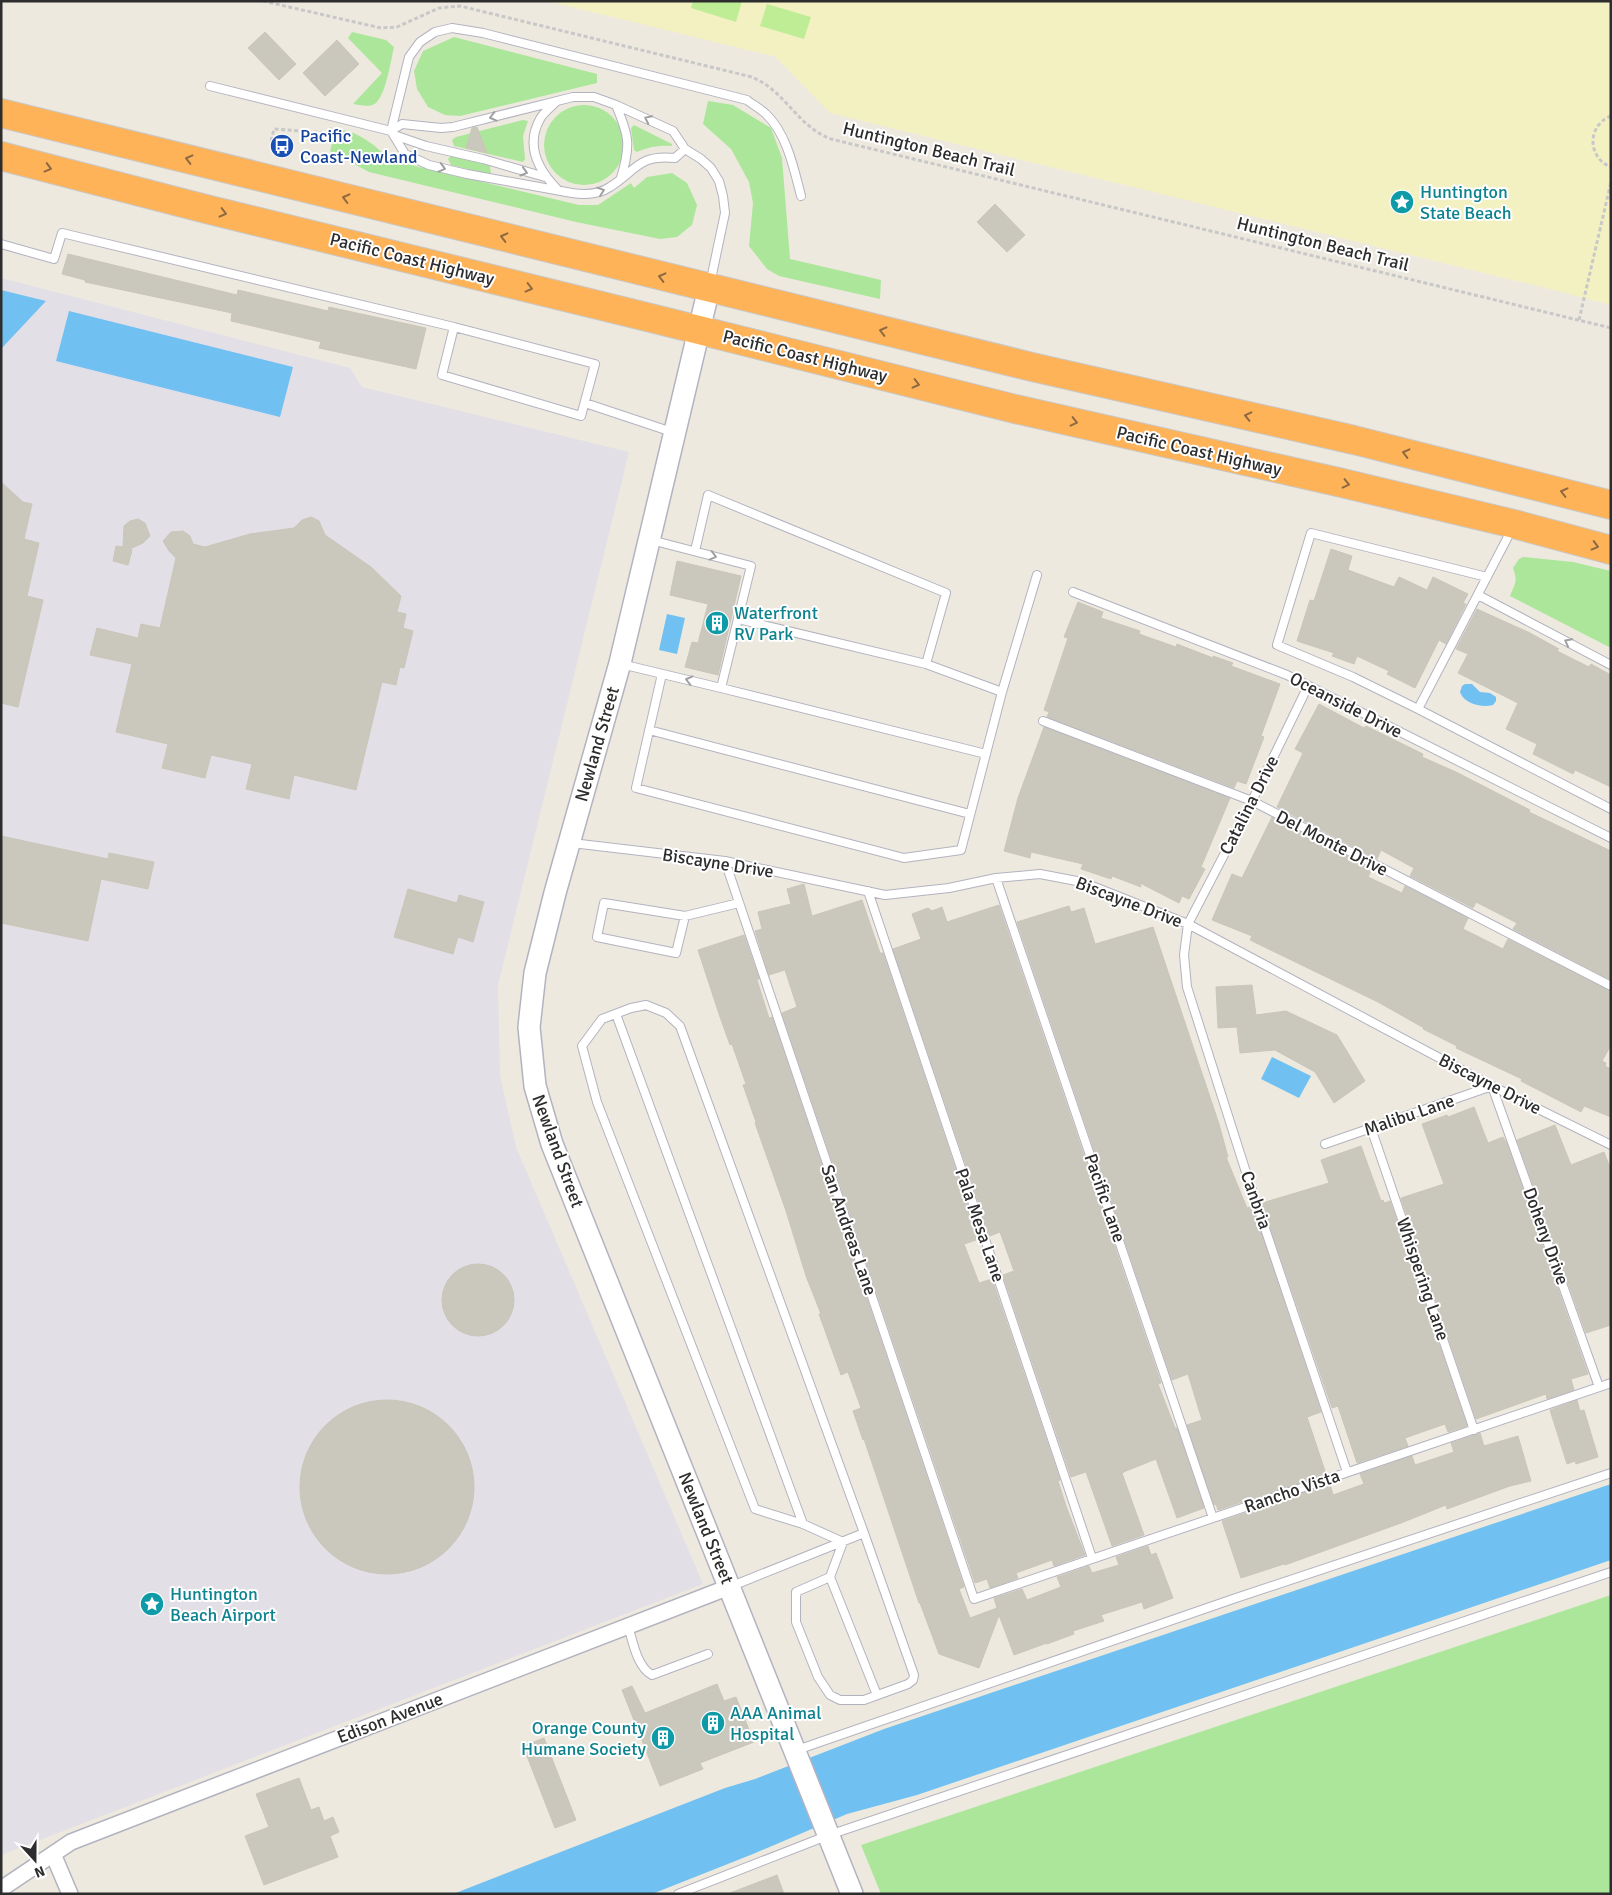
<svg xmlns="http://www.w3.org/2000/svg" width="1612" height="1895" font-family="Signika,sans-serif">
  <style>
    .industrial { fill: #e2dfe7 }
    .green { fill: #ace69a }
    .sand { fill: #f3f1c2 }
    .pitch { fill: #bfed96 }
    .water { fill: #70c1f2 }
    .building { fill: #cac7bd; stroke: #cac6b8 }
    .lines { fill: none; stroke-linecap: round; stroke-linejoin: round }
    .lane-casing { stroke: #b3b3c0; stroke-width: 10 }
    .street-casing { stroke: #b3b3c0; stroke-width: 18 }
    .secondary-casing { stroke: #b3b3c0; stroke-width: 24 }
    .highway-casing { stroke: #c8c8c8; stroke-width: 30 }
    .path { stroke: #c8c8c8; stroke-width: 3; stroke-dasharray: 4 2.5; stroke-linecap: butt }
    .lane { stroke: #fff; stroke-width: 8 }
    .street { stroke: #fff; stroke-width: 15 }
    .secondary { stroke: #fff; stroke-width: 21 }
    .highway { stroke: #ffb359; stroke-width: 28 }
    .oneway { stroke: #a0a0a0 }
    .oneway2 { stroke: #8c6941 }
    .labels { text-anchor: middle; stroke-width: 4; stroke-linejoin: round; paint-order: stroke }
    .transit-label { font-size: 18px; fill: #164399; stroke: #fff; text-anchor: start }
    .street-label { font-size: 18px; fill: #2d2d2d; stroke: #fff }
    .culture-label { font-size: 18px; fill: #0d838f; stroke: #fff; text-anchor: start }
  </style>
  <rect width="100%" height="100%" fill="#eee9df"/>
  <path class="industrial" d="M1,278L350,368L362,387L629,452L498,985L500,1076L516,1147L703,1584L1,1855Z"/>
  <path class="green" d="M352,32L386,40L394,47C391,60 386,94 376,103C370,108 360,105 353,104L382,73L348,38Z
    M454,37L597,74V83L460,116L445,115L428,107L417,89L414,71L423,51Z
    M708,101L733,105L771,128L782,158L790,259L881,280L880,299L779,276L767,269L749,246L753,203L749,182L731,149L703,124Z
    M544 145a40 40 0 1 1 80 0a40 40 0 1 1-80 0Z
    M523,120L528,121L523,136L525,159L523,162L454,146L452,140L456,137Z
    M634,125L672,144V146C658,145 649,147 637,152L634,150L631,128Z
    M336,129C358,131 374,144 390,160L579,205H598L631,183L634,188L647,177L672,173L687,183L697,205L692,225L677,237L660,239L576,222L369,172L330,151Z
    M452,155L490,166L491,173L488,174L451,165L448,159Z
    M1523,557L1573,562L1611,571V648L1510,596C1515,583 1518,582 1513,568L1519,559Z
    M1611,1595V1894H881L861,1845Z"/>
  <path class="sand" d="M547,1H1611V305L1558,291L830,113L776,57Z"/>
  <path class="pitch" d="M693,1H742L736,22L691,8Z
    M767,4L811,17L804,39L760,26Z"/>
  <path class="water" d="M1,290L46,301L1,349Z
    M69,311L293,367L280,417L56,361Z
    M667,614L685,618L677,654L659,650Z
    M1465,684H1472L1480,692L1490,693L1496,697V701L1493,705C1482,708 1464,704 1460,692L1462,686Z
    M1272,1057L1311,1076L1299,1098L1261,1079Z
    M1611,1484V1560L917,1795L847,1814L753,1854L652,1894H453L725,1788L755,1779L884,1729Z"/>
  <path class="building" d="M265,32L296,64L279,80L248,48Z
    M337,40L359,64L325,96L303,73Z
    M477,127L487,153L466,148L472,128Z
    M995,204L1025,235L1007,252L977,222Z
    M68,254L237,295L238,290L328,311L329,307L426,328L416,369L319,348L321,342L231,321L232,313L85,282V280L62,274Z
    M1,482L23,502L32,504L24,539L39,543L27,596L43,600L18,707L1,703Z
    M311,517L319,521L325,535L371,567L401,596L397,612L406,614L403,628L413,631L404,668L400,667L396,685L382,682L356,790L294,775L289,799L246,789L252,764L211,755L205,778L162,768L168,744L116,732L132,664L90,655L97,628L138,638L141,624L160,628L176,558L169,551L163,541L171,532L183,531L190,536L193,544L205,547L250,534L294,528L302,520Z
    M138,519L145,523L150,536L143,543L130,549L132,550L128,565L113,561L116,546L123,547L124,526L130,521Z
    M1331,549L1352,556L1348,570L1394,587L1399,577L1427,590L1433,577L1468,594L1463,603L1466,604L1446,644L1439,640L1415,688L1387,674L1389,671L1357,656L1354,664L1332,656L1334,653L1297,641L1310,600L1314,601Z
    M677,561L741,576L718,675L685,667L692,642L698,643L708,604L670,595Z
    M1078,602L1103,612L1101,618L1140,631L1139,634L1176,647L1177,644L1213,658V656L1233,663L1231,666L1280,684L1261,736L1264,737L1246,784L1237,781L1234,788L1047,717L1049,712L1044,710L1068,638L1064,637Z
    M1477,609L1530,633L1559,649L1557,651L1589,667L1591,664L1611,675V787L1575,770L1573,774L1533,754L1537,744L1506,729L1518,703L1458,673L1468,654L1456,649Z
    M1319,704L1364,728L1366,726L1423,754L1422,757L1456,772L1530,810L1529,812L1611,851V980L1513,929L1517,923L1476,902L1473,908L1410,876L1414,868L1381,850L1377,859L1277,807L1303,753L1295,749Z
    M1044,727L1230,798L1201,867L1205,869L1189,899L1182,896L1179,903L1140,883L1141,887L1112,876L1111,879L1081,869L1083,864L1031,852L1030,858L1004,851L1018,798Z
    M1272,817L1372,869L1368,877L1402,893L1405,886L1468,918L1463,929L1503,949L1508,939L1611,992V1045L1602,1061L1606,1063L1605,1066L1611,1069V1117L1584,1106L1581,1112L1521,1081L1522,1079L1456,1048L1457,1046L1423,1029L1424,1028L1378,1002L1250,940L1252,936L1212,920L1232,874L1242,878Z
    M1,836L108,859L109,853L154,862L148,889L101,879L88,941L1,923Z
    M804,884L812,916L862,900L880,953H883L979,1239L964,1244L979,1283L992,1279L1060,1480L1058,1481L1066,1506L1085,1555L1054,1566L1052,1560L1016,1573L1018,1578L990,1588L987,1579L975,1583L782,1013L797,1007L785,970L769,975L755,931L762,929L758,912L791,904L787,889Z
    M408,889L457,903L459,895L484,902L473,942L458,937L453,954L394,937Z
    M999,905L1161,1383L1158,1384L1175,1428H1177L1204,1508L1177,1518L1156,1459L1126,1471L1122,1473L1144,1535L1112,1546L1086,1472L1071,1477L1003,1275L1014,1271L1000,1232L990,1236L893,949L921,939L912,914L928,908L932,911L942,907L947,922Z
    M1069,906L1071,912L1084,908L1095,944L1153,927L1219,1124L1228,1157H1226L1247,1208L1252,1206L1321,1412L1307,1417L1326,1474L1218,1510L1216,1504L1214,1505L1187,1425L1202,1420L1188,1374L1172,1380L1017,922Z
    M744,935L759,979L757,980L769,1018L772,1017L964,1587L959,1589L970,1618L997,1608L994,1598L1022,1589L1027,1600L1061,1587L1057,1577L1089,1566L1092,1573L1119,1565L1116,1557L1148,1546L1151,1555L1156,1553L1173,1598L1144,1609L1142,1602L1101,1615L1104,1621L1073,1631L1074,1634L1047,1644V1643L1014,1655L999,1615L979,1668L939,1654L920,1603H919L864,1439L863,1440L853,1411L861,1408L848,1372L841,1375L819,1314H821L806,1276L786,1211L755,1123L756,1122L743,1085L746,1084L732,1044L730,1045L719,1014L698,950Z
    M1252,985L1256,1015L1286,1011L1337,1035L1365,1081L1334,1103L1315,1072L1275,1050L1240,1053L1237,1027L1218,1028L1216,987Z
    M1474,1107L1488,1143L1503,1137L1507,1144L1588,1374L1571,1379L1574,1390L1547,1399L1546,1394L1476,1419L1401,1198L1444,1184L1422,1124L1447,1115L1448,1117Z
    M1555,1125L1571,1165L1604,1152L1611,1170V1325L1586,1333L1517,1140Z
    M1361,1146L1381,1201L1383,1200L1384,1203L1390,1201L1467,1426L1448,1432L1445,1424L1405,1438L1408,1446L1357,1463L1338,1406L1332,1408L1262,1203L1329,1183L1321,1160Z
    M442 1300a36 36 0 1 1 72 0a36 36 0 1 1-72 0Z
    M1577,1400L1580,1411L1584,1410L1598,1457L1576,1464L1575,1461L1567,1464L1550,1410Z
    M300 1487a87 87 0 1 1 174 0a87 87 0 1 1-174 0Z
    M1480,1433L1484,1446L1518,1436L1531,1481L1510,1486L1447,1509L1446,1505L1401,1523L1285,1565L1284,1564L1241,1578L1222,1521L1330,1484L1333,1495L1364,1484L1360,1474L1412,1456L1415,1465L1454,1452L1451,1443Z
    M717,1684L724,1701L736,1697L754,1742L700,1763L703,1769L660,1786L622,1690L632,1686L645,1713Z
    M544,1738L576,1820L555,1828L523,1746Z
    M299,1778L311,1810L319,1807L324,1821L333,1817L339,1832L330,1836L338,1857L264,1885L245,1836L269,1827L256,1794Z
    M777,1875L784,1894H730V1893Z"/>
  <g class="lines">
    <g class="lane-casing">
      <path id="lane" d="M210,86L391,131L405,154L429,165L467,174L572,193C585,195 598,195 610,187C636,171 638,154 675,158L685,149
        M556,102C551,107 543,113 540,119C525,146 539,171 558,190
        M616,105C629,136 631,145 621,178
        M391,131L409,57L420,42L435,32L452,28L483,33L747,100C753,105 761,109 766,114C787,134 794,169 801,196
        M391,131L402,124L441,128L453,127L573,97H594L616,105L673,131L685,149L701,159L711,168L719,181L723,196L725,213L710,284
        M394,135L426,146L483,159L545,177
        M1,244L54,259L62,233L454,327
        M454,327L595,364L581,416L442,375Z
        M585,403L672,432
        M1487,577L1311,533L1277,645L1353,677L1418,709L1611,809
        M1073,592L1287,675L1611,838
        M1478,595L1611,665
        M738,619L926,664
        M621,664L721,688L751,566L651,540
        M662,674L636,788L904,858L961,850L1002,692L926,664L946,593L708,495L695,551
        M1308,686L1252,801L1188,924L1184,955L1187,987L1245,1169L1347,1472
        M721,688L986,754
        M1002,692L1037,575
        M1418,709L1512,529
        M1043,721L1252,801L1611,986
        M649,730L970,814
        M572,843L725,861L885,895L949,888L996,878L1040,874L1082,882L1188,924L1492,1086L1611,1145
        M725,861L974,1599L1611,1383
        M996,878L1213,1518
        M868,891L1092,1558
        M685,916L676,953L597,937L604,903L685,916L739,903
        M616,1014L803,1524
        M1371,1128L1474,1430
        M1325,1144L1492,1086L1599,1387
        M830,1577L877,1695
        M732,1586L864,1533L680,1026L666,1013L646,1005L631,1008L602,1019L582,1046L597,1102L755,1509L803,1524L843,1542L830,1577L796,1592V1622L818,1677L830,1695L840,1700H864L908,1684L913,1680L914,1675L864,1533
        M628,1626C633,1642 637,1667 652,1675L708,1654
        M797,1750L1233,1599L1611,1473
        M678,1894L829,1835L1611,1572"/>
    </g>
    <g class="street-casing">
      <path id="street" d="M53,1854L70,1894
        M1,1889L71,1842L729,1587"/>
    </g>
    <g class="secondary-casing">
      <path id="secondary" d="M709,288L620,663L555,893L535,973L529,1027L535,1086L552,1144L852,1894"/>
    </g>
    <g class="highway-casing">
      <path id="highway" d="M1,113L1032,367L1354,440L1611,505
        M1,156L206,209L655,319L1015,409L1338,482L1514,524L1611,550"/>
    </g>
    <path class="path" d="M263,1L381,28L397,27L439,8L460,6L752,77C758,80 764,83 769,87C791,104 804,129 831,139L1611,328
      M1611,116C1587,125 1587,158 1611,167
      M271,141L274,129L328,133L332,128
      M1579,320L1611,182"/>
    <use href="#lane" class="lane"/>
    <use href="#street" class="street"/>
    <use href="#secondary" class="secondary"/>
    <use href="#highway" class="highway"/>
  </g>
  <defs><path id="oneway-chevron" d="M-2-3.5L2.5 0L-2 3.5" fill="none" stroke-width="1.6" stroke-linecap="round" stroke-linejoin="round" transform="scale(1.25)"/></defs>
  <g class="oneway">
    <use href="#oneway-chevron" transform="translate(493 117) rotate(166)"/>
    <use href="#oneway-chevron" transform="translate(648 119) rotate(-154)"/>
    <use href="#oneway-chevron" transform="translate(442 168) rotate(15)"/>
    <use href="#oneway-chevron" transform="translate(524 172) rotate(17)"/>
    <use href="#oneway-chevron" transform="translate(601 191) rotate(-19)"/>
    <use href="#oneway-chevron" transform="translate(713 556) rotate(15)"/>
    <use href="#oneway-chevron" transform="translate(1568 642) rotate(-152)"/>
    <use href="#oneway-chevron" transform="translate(689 680) rotate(-166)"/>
  </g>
  <g class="oneway2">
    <use href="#oneway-chevron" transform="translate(189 159) rotate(-166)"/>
    <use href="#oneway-chevron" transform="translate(48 168) rotate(15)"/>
    <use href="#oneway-chevron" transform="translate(346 198) rotate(-166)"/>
    <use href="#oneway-chevron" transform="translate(223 213) rotate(14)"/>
    <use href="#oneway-chevron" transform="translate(504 237) rotate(-166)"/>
    <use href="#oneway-chevron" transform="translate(662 277) rotate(-166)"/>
    <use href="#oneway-chevron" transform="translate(529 288) rotate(14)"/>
    <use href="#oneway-chevron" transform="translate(883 331) rotate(-166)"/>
    <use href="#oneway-chevron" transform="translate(916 384) rotate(14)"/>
    <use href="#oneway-chevron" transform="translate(1248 416) rotate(-167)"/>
    <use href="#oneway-chevron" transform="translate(1074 422) rotate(13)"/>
    <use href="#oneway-chevron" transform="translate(1406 453) rotate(-166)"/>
    <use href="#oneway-chevron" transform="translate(1346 484) rotate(13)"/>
    <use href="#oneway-chevron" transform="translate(1564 492) rotate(-166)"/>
    <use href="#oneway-chevron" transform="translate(1595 546) rotate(15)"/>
  </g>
  <defs>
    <g id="bus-disc" transform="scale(1.25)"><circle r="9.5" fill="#1a4fb4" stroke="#fff"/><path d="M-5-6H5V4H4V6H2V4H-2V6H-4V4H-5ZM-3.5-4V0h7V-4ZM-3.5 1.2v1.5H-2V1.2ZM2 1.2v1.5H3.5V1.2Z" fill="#fff"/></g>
    <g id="sight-disc" transform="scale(1.25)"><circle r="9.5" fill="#0f9aa8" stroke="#fff"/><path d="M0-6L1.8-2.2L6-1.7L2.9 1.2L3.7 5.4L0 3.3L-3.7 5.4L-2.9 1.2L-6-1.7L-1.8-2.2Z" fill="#fff"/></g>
    <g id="building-disc" transform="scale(1.25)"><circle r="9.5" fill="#0f9aa8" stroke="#fff"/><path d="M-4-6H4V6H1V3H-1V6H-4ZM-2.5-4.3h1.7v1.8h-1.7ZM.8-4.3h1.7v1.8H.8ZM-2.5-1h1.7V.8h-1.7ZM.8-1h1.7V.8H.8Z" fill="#fff"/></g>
  </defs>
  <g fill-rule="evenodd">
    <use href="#bus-disc" x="282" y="146"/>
    <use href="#sight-disc" x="1402" y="202"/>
    <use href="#building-disc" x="717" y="623"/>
    <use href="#sight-disc" x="152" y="1604"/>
    <use href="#building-disc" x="713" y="1723"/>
    <use href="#building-disc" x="663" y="1738"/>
  </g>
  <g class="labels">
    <g class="transit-label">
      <text x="300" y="142">Pacific<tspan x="300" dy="21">Coast-Newland</tspan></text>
    </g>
    <g class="street-label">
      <text transform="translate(929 149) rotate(14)" y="6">Huntington Beach Trail</text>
      <text transform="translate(1323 244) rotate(14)" y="6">Huntington Beach Trail</text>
      <text transform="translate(412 259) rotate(14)" y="6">Pacific Coast Highway</text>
      <text transform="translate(805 356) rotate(14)" y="6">Pacific Coast Highway</text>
      <text transform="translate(1199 451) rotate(13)" y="6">Pacific Coast Highway</text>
      <text transform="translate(1346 705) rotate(27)" y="6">Oceanside Drive</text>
      <text transform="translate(597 744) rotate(-74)" y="6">Newland Street</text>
      <text transform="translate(1249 805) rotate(-63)" y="6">Catalina Drive</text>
      <text transform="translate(1332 843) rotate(27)" y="6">Del Monte Drive</text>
      <text transform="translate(718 863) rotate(9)" y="6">Biscayne Drive</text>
      <text transform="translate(1129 902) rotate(21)" y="6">Biscayne Drive</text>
      <text transform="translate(1490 1084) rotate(27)" y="6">Biscayne Drive</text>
      <text transform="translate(1409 1115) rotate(-19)" y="6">Malibu Lane</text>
      <text transform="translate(558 1151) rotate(70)" y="6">Newland Street</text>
      <text transform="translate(1105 1198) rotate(71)" y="6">Pacific Lane</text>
      <text transform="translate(1256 1200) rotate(71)" y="6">Canbria</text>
      <text transform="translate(980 1225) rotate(71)" y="6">Pala Mesa Lane</text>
      <text transform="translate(849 1230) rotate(71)" y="6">San Andreas Lane</text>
      <text transform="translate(1546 1236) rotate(70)" y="6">Doheny Drive</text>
      <text transform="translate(1423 1279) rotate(71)" y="6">Whispering Lane</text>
      <text transform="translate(1292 1491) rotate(-19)" y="6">Rancho Vista</text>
      <text transform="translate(706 1528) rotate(68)" y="6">Newland Street</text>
      <text transform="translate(390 1718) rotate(-21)" y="6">Edison Avenue</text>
    </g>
    <g class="culture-label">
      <text x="1420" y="198">Huntington<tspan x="1420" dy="21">State Beach</tspan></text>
      <text x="734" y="619">Waterfront<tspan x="734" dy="21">RV Park</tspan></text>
      <text x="170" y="1600">Huntington<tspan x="170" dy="21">Beach Airport</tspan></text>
      <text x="730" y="1719">AAA Animal<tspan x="730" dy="21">Hospital</tspan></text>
      <text x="646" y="1734" text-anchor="end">Orange County<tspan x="646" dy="21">Humane Society</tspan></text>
    </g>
  </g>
  <rect width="1612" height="1895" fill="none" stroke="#2d2d2d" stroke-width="5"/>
  <g transform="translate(35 1860) rotate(159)" stroke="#ffffff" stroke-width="4" paint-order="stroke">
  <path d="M0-4L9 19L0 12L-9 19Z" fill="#2d2d2d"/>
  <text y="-8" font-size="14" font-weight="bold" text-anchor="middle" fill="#2d2d2d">N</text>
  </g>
</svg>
